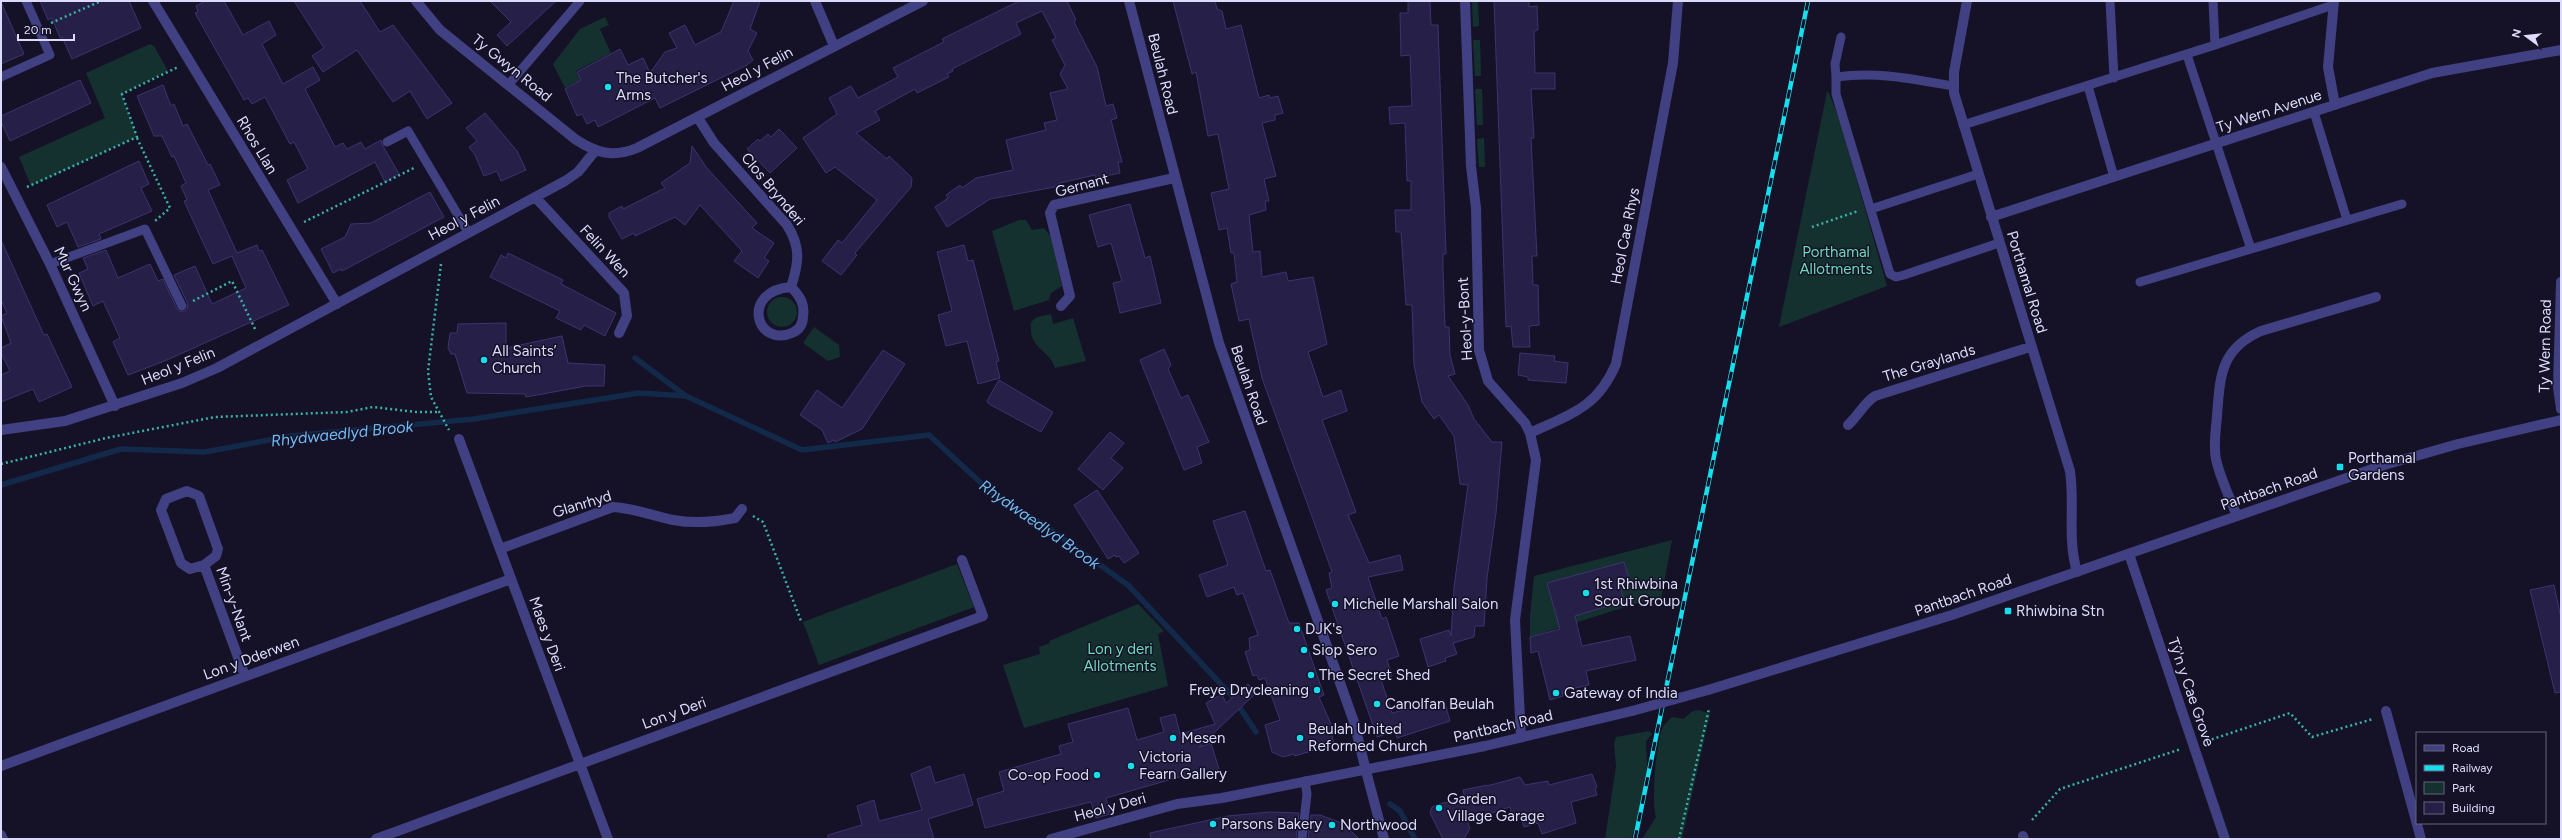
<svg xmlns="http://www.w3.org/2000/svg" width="2562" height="840" font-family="Figtree,sans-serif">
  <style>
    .green { fill: #15312f }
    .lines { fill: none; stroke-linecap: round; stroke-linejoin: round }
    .stream { stroke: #13294a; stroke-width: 5.5 }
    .building { fill: #261f47; stroke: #3d3371 }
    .path { stroke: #39b2a7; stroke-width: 2.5; stroke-dasharray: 2 3; stroke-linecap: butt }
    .service { stroke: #414083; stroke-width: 9 }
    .minor { stroke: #414083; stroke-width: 10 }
    .tertiary { stroke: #414083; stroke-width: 10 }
    .rail-casing { stroke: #15dfee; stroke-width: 4.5 }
    .rail { stroke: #151227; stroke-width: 3; stroke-dasharray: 9; stroke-linecap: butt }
    .tertiary-bridge { stroke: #414083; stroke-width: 10 }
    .poi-dot { fill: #15dfee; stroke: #151227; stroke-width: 1.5 }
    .labels { text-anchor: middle; stroke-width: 3; stroke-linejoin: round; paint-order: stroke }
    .street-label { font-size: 15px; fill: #dddbfc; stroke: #151227 }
    .poi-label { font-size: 15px; fill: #dddbfc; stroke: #151227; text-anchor: start }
    .park-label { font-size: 15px; fill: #6bd8b9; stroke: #151227 }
    .water-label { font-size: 16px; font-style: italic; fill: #70bbf5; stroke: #151227 }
  </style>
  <rect width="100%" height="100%" fill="#151227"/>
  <path class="green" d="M1472,1H1478L1479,26L1473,27Z
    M605,17L609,25L600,29L611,53L576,71L580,80L565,88L553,64L580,29Z
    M1473,40H1480L1481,76H1475Z
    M150,44L154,46L168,71L122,94L137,137L31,186L19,157L105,118L86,73Z
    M1475,89H1482L1483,125H1477Z
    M1827,92L1829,93L1839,118L1887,286L1779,327Z
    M1484,138L1485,167H1479L1477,139Z
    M1019,220H1026L1032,230L1044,228L1051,237L1062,286L1051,293L1049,300L1014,311L992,231Z
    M767 312a15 15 0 1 1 30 0a15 15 0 1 1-30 0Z
    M1051,314L1053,324L1073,318L1086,361L1055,368C1049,348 1028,350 1031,322L1037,317Z
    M814,327L839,345L840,357L828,361L803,343Z
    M1672,540L1661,600L1654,598L1530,637V616L1534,576Z
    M957,564L974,607L819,665L803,622Z
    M1138,604L1164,631L1158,634L1168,686L1024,728L1003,665L1040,654L1039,647L1050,643L1049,641Z
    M1699,710L1710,714L1682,839H1642L1656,817C1651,800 1656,742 1663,727C1665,723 1669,720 1672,717L1683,719L1693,711Z
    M1649,731L1652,734L1646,741L1648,787L1631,839H1605L1616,766L1614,744L1616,737Z"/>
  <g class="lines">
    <path class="stream" d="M635,358L686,396
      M1,485L121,449L205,452L291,436L474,419L639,393L686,396L802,450L929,435L993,494L1041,523L1128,585L1233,697L1256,732
      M1390,804L1400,811L1415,839"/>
  </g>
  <path class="building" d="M40,1H129L141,28L72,59L62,37L60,38L52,18L48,20Z
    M205,1H224L243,35L269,21L276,35L262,44L283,84L313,67L320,80L305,89L335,147L343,143L347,149L361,142L365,149L381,140L382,144L399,174L385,182L375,162L298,203L287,180L308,169L294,142L290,144L265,97L252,104L248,98L244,100L195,13L198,12L196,6Z
    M294,1H360L380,32L393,25L452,103L427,119L410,91L393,102L357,50L323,72L312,56L324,48Z
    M490,1H556L507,46L497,35L511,22Z
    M734,1H760L750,29L757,33L748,51L753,60L747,65L660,108L655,98L598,127L595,120L587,124L582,114L577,116L565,89L581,80L577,72L620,49L628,65L643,58L650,73L665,52L677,48L669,33L685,25L695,45L721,32Z
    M1019,1H1067L1076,20L1074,22L1097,67L1106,106L1113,104L1117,118L1111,120L1122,162H1118L1120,173L1096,178L1095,175L1060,183V186L990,199L947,227L935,207L948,198L946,195L960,185L962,188L976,178L1013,170L1006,140L1046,130L1044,123L1057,120L1050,93L1068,89L1060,74L1065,65L1052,40L1056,38L1042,11L1016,23L1021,34L952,69L953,71L947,74L949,77L917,93L915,89L875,111L880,120L856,133L887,159L889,156L912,178L911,187L855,253L857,255L841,275L822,261L838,240L842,243L877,200L835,167L826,173L803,138L837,114L829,98L851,86L858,98L898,77L893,68L944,42L942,39Z
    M1173,1H1215L1217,9L1222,11L1226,29L1241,25L1259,98L1269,95L1270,98L1278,96L1283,113L1275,115V120L1262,123L1276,176L1264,179L1269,201H1265L1266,210L1249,215L1253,252L1260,251L1262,277L1286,272L1288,281L1313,277L1327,344L1308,352L1323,397L1341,390L1347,411L1322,420L1356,512L1348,515L1369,563L1400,555L1403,570L1368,577L1382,619L1386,617L1399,656L1387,660L1392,676L1381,680L1392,713L1444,700L1450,721L1397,738L1395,731L1377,737L1326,590L1332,588L1329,573L1332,572L1262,378L1249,319L1239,321L1231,284L1237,282L1234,253H1231L1227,228L1219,230L1211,193L1229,189L1218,134L1208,136L1196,72L1192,74Z
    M1408,1H1430L1431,25H1438L1446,254H1443V268L1445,327H1449L1450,355L1455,374L1448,376L1468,405L1474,419L1492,442H1502L1496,513L1487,578L1484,626H1475L1474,637L1453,643L1457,654L1445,658L1446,661L1428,667L1420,639L1449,630L1451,636L1454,587L1468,485L1460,484L1454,436L1439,415L1434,419L1422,402L1414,365L1412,305H1406L1401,232H1396L1395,210H1411V181H1407L1405,123L1390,124L1389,107L1412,106L1410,55L1401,56L1400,13H1408Z
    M1494,1H1529V7L1537,6L1538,30L1534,31L1535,73H1555V89H1531L1534,138H1531L1537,256H1532L1533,285H1538L1539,325L1529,326L1530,347H1513L1511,326L1506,327Z
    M1,2L24,54L1,64Z
    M80,80L91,103L10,141L1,122V116Z
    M163,85L171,106L174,104L183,126L187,124L208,165L210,164L220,185L208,190L237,253L257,245L259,251L262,250L289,305L167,360L128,375L113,342L120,338L103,301L93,306L79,273L88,269L83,258L106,250L118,278L150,264L158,281L163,279L177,309L181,312L187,310L188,304L174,275L195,266L212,304L246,288L232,256L213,264L184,201L187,200L181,186L186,183L174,156L172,157L162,136H154L137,96Z
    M485,113L517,151L526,170L501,181L497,171L484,176L475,155L469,147L477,141L466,128Z
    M779,129L797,148L770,173L747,149L758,139L760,141L768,134L771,137Z
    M692,146L706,167L757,223L752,228L774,243L764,258L769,261L758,278L734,261L742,251L700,205L685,225L675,217L635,236L634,233L622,239L609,217V213L622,206L623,209L665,188L661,183L690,163Z
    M139,161L149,184L141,188L152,211L99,234L101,239L78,247L67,222L57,227L47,205Z
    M430,192L444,217L342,271L341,269L333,273L321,249L345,237L351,224L371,223Z
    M1130,204L1145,258L1150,256L1161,303L1120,313L1113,283L1122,281L1111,243L1098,247L1089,215Z
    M1,240L44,335L47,334L72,387L39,402L33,389L1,402V375L10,371L1,353V348L11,343L1,316L7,313L1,300Z
    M964,245L968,261L973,260L999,361L996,362L1000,378L978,384L967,341L946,346L938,315L952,311L937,252Z
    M508,253L563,280L561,284L616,313L605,336L584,325L581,330L556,318L560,311L490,277L501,255L506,258Z
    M506,323V348L562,336L568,363L605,365L604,386H586L526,397L525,394L467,393L455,354H451L448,348L450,333H457L458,324Z
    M1164,349L1171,365L1168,369L1181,398L1188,395L1209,442L1197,447L1202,463L1184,470L1140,360Z
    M883,350L905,364L862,429L835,442L834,440L828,443L822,430L800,415L817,390L842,408Z
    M1520,353L1555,356L1554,361L1568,363L1566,383L1528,380V377L1518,375Z
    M999,380L1053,412L1041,432L989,404L987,401Z
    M1110,432L1124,443L1111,458L1123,468L1103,490L1078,469Z
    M1097,490L1139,553L1124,563L1119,556L1116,557L1115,555L1108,559L1074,505Z
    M1245,511L1266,571L1270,570L1289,623H1299L1324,695L1319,697L1334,731L1331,732L1334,744L1295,756L1294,754L1283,757L1272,752L1265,725L1280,720L1265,678L1259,680L1257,675L1253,676L1245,652L1250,650L1249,638L1258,635L1243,593L1237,595L1234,587L1207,597L1199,575L1228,565L1213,521Z
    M1624,562L1630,582L1620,585L1624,601L1575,616L1582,646L1630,636L1636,660L1586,671L1589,685L1562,691L1563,696L1550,700L1538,651L1531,653L1530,637L1560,629L1547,583Z
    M2554,585L2561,618V692L2555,693L2530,590Z
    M1248,684L1256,693L1199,747L1211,743L1219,769L1194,776L1193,773L1106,798L1110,814L1096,818L1091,802L985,828L977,799L1004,791L999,772L1061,754L1059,746L1073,742L1068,724L1128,708L1137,740L1164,732L1160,718L1175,714L1180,734L1215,724L1206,703L1222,694L1226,703Z
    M930,766L935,783L964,774L973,805L928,819L934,839H828V835L862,825L857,806L874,800L879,821L922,810L911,774Z
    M1592,774L1597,787L1595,788L1597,795L1571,802L1576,823L1542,834L1538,823L1524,827L1521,817L1513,819L1510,807L1467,821L1470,828L1464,839H1443L1430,813L1432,807L1443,803L1465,799L1463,790L1487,785V786L1520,777L1525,785L1548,781L1549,785Z
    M1269,812L1299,813L1296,839H1151L1150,833L1228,816Z
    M1311,815H1320L1344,824L1359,839H1308Z"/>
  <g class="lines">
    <path class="path" d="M51,23L101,1
      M137,138L170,208L155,221
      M27,187L137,137L122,94L178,67
      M304,222L414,168
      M1812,227L1858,211
      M441,264L428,371L431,397L449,430
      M193,301L232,281L256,331
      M1,464L106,438L215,417L347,412L373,407L416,412H438
      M753,516L763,522L801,621
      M2207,741L2290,713L2312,737L2373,719
      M2032,820L2060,789L2181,749
      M1679,839L1709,709"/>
    <path class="service" d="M2110,1L2114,78
      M2213,1L2215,45
      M2187,55L2251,249
      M1,77L50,55L26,1
      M1836,77L1835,64L1841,37
      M509,84L580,1
      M1953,86C1912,79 1878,71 1836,77V94L1890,274L1896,277L1904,275L1999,243
      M2088,86L2114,177
      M2314,112L2347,220
      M1963,125L2215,45L2333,5
      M387,142L408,131L468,232
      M1871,209L1978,174
      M50,264L145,229L182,306
      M2140,282L2402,204
      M1302,839L1307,794L1305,781"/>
    <path class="minor" d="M153,1L337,304
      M416,1L440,30L575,139C596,153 613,158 637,148L923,1
      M815,1L834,46
      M1465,1L1471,166L1476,208L1479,350L1488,381L1525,423L1530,433L1536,460L1515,620L1521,737
      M1967,1L1954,72V93L2070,471C2075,505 2067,538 2077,572
      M2334,1L2328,67L2335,105
      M698,118L714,143L787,225C801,247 799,263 791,287C800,296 805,304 803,316C803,324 799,330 792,333C756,348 740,291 791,287
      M1,167L50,264L115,406
      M536,198L624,293L627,316L619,333
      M1991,217L2432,73L2561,50
      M1061,306L1070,296L1050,213L1054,205L1174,178
      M1848,425C1858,416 1864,403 1875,396L2030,347
      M1,430L65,421L182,383L217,368L565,181L578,172L595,151
      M1530,433C1571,414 1597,408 1616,364L1673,63L1678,1
      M459,439L608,839
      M2237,516C2230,498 2220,478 2216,459C2213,445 2216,430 2217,416C2220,377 2220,349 2261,331L2376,297
      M500,549L613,507C634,508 653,516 673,520C694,524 715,522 735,518L742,509
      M2129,554L2225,839
      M204,565L216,556L218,549L199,496L187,491L166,499L161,510L181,563L190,569L204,565L245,676
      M2386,711L2421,839
      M1,766L511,579
      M1366,771L1384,839
      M1,835L3,839
      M2023,836L2024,839
      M376,839L983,616L962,560"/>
    <path class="tertiary" d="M1129,1L1219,343L1354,722L1366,771
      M2561,282L2558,387L2561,409
      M1708,690L1952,615L2384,465L2458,444L2561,420
      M1051,839L1177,804L1222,798L1485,746L1632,711"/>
    <g class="rail-casing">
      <path id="rail" d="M1635,839L1808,1"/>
    </g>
    <use href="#rail" class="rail"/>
    <path class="tertiary-bridge" d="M1632,711L1708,690"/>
  </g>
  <g class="poi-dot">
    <circle cx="608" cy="87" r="4"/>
    <circle cx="484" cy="360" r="4"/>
    <rect x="2336" y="463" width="8" height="8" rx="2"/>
    <circle cx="1586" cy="593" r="4"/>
    <circle cx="1335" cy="604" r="4"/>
    <rect x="2004" y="607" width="8" height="8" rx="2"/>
    <circle cx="1297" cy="629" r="4"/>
    <circle cx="1304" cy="650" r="4"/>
    <circle cx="1311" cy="675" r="4"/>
    <circle cx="1317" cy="690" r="4"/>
    <circle cx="1556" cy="693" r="4"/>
    <circle cx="1377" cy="704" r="4"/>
    <circle cx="1173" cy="738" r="4"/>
    <circle cx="1300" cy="738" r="4"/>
    <circle cx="1131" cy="766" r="4"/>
    <circle cx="1097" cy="775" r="4"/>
    <circle cx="1439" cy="808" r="4"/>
    <circle cx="1213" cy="824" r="4"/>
    <circle cx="1332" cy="825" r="4"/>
  </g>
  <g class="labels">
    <g class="street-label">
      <text transform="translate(512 68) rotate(39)" y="5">Ty Gwyn Road</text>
      <text transform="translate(757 69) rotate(-28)" y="5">Heol y Felin</text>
      <text transform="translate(1163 74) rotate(76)" y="5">Beulah Road</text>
      <text transform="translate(2269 111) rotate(-18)" y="5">Ty Wern Avenue</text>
      <text transform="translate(257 145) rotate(59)" y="5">Rhos Llan</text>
      <text transform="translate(1082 185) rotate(-15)" y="5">Gernant</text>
      <text transform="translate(773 189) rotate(50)" y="5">Clos Brynderi</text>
      <text transform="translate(464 218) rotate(-28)" y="5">Heol y Felin</text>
      <text transform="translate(1625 236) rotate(-79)" y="5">Heol Cae Rhys</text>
      <text transform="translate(605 251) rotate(47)" y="5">Felin Wen</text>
      <text transform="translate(73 279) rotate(65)" y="5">Mur Gwyn</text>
      <text transform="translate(2027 282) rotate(73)" y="5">Porthamal Road</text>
      <text transform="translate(1465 319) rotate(-93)" y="5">Heol-y-Bont</text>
      <text transform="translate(2545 346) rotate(-89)" y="5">Ty Wern Road</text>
      <text transform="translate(1929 363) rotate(-17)" y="5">The Graylands</text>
      <text transform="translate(178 366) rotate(-22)" y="5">Heol y Felin</text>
      <text transform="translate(1249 385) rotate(71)" y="5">Beulah Road</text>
      <text transform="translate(2269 489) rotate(-19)" y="5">Pantbach Road</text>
      <text transform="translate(582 504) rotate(-17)" y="5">Glanrhyd</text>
      <text transform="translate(1963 595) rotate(-19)" y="5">Pantbach Road</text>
      <text transform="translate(234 604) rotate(70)" y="5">Min-y-Nant</text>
      <text transform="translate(547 634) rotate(70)" y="5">Maes y Deri</text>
      <text transform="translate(251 658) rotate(-20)" y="5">Lon y Dderwen</text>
      <text transform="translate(2191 692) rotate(71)" y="5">Tŷ'n y Cae Grove</text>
      <text transform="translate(674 713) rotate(-20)" y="5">Lon y Deri</text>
      <text transform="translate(1503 726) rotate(-13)" y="5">Pantbach Road</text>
      <text transform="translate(1110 807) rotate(-15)" y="5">Heol y Deri</text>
    </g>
    <g class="poi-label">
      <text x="616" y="83">The Butcher's<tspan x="616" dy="17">Arms</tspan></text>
      <text x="492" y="356">All Saints’<tspan x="492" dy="17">Church</tspan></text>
      <text x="2348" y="463">Porthamal<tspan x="2348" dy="17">Gardens</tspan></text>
      <text x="1594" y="589">1st Rhiwbina<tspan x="1594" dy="17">Scout Group</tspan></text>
      <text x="1343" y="609">Michelle Marshall Salon</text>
      <text x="2016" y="616">Rhiwbina Stn</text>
      <text x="1305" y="634">DJK's</text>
      <text x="1312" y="655">Siop Sero</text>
      <text x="1319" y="680">The Secret Shed</text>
      <text x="1309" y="695" text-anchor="end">Freye Drycleaning</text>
      <text x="1564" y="698">Gateway of India</text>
      <text x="1385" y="709">Canolfan Beulah</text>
      <text x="1308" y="734">Beulah United<tspan x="1308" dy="17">Reformed Church</tspan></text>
      <text x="1181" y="743">Mesen</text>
      <text x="1139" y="762">Victoria<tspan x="1139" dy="17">Fearn Gallery</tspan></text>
      <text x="1089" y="780" text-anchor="end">Co-op Food</text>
      <text x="1447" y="804">Garden<tspan x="1447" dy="17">Village Garage</tspan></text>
      <text x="1221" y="829">Parsons Bakery</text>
      <text x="1340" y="830">Northwood</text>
    </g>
    <g class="park-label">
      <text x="1836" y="257">Porthamal<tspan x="1836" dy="17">Allotments</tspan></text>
      <text x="1120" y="654">Lon y deri<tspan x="1120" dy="17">Allotments</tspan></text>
    </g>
    <g class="water-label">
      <text transform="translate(342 433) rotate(-6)" y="6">Rhydwaedlyd Brook</text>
      <text transform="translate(1040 524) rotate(35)" y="6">Rhydwaedlyd Brook</text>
    </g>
  </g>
  <rect width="2562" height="840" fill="none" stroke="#dddbfc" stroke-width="4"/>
  <rect x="2416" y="732" width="130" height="92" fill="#151227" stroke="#65627c"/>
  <rect x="2424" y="745" width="20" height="6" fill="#414083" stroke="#65627c"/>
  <text x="2452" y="752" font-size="12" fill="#dddbfc">Road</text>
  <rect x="2424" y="765" width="20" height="6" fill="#15dfee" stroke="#65627c"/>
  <text x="2452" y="772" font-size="12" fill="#dddbfc">Railway</text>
  <rect x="2424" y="782" width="20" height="12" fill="#15312f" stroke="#65627c"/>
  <text x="2452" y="792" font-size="12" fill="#dddbfc">Park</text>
  <rect x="2424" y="802" width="20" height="12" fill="#261f47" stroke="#65627c"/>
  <text x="2452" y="812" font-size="12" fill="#dddbfc">Building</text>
  <g transform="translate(2526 36) rotate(285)" stroke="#151227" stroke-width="3" paint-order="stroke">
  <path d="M0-3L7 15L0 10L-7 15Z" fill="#dddbfc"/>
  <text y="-6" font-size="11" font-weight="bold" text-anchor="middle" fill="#dddbfc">N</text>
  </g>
  <path d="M18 34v6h56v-6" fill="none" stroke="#dddbfc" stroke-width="2"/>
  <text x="24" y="34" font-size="12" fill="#dddbfc" stroke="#151227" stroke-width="3" paint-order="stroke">20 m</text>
</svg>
